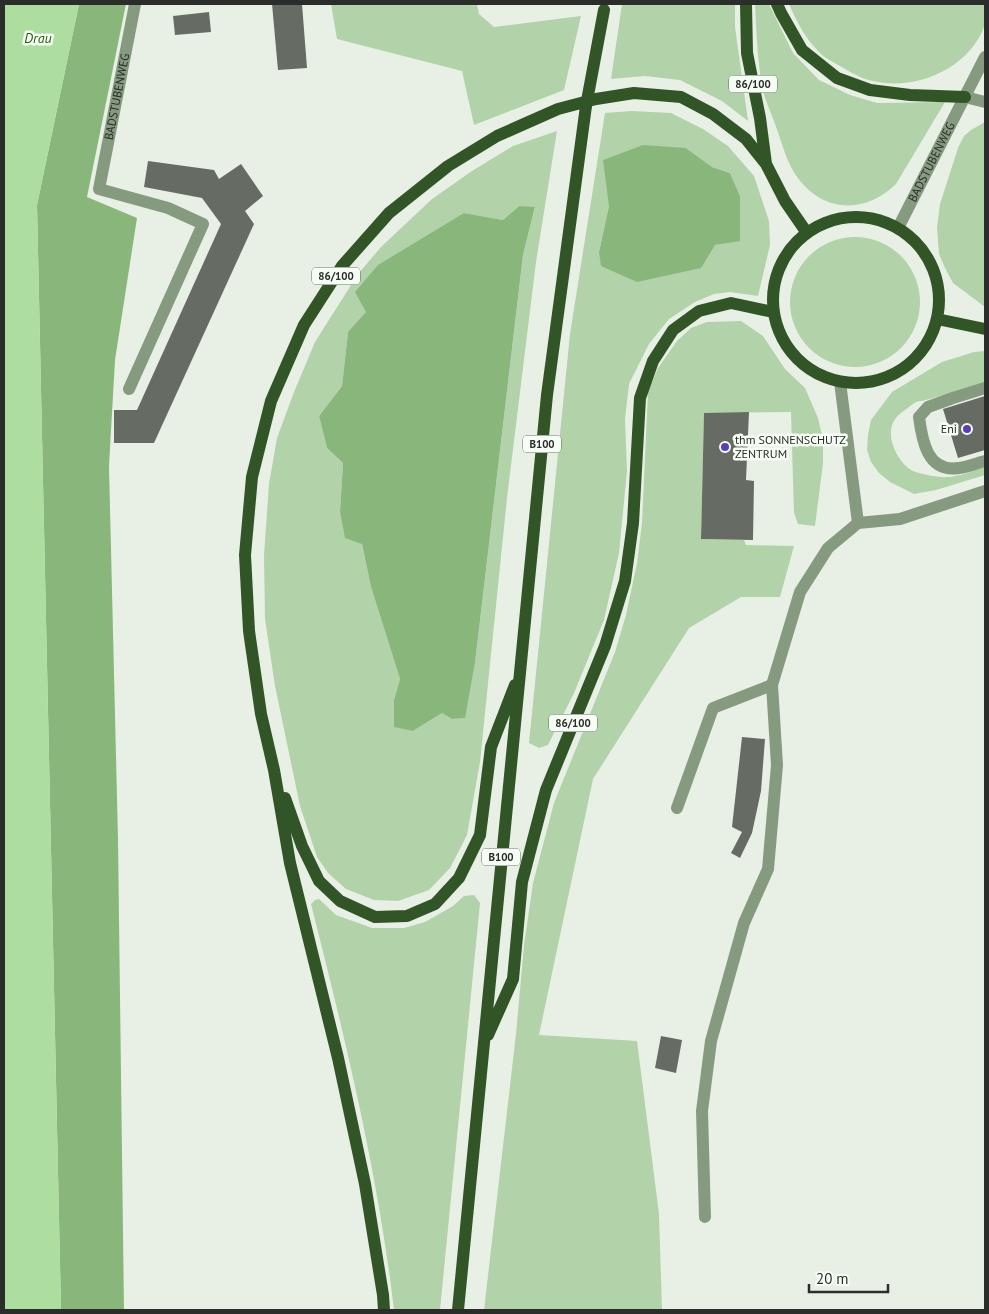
<svg xmlns="http://www.w3.org/2000/svg" width="989" height="1314" font-family="'PT Sans',sans-serif">
  <style>
    .green { fill: #b2d2a9; fill-rule: evenodd }
    .forest { fill: #89b77b }
    .water { fill: #aedda0 }
    .building { fill: #666c64 }
    .lines { fill: none; stroke-linecap: round; stroke-linejoin: round }
    .minor { stroke: #869a80; stroke-width: 12 }
    .major { stroke: #325527; stroke-width: 12 }
    .major-bridge { stroke: #325527; stroke-width: 12 }
    .poi-dot { fill: #5b3db5; stroke: #f6fdf4; stroke-width: 2 }
    .labels { text-anchor: middle; stroke-width: 5; stroke-linejoin: round; paint-order: stroke }
    .shield { fill: #f6fdf4; stroke: #676b66; stroke-width: 1 }
    .shield-label { font-size: 11px; font-weight: bold; fill: #2a2d29 }
    .street-label { font-size: 12px; fill: #2a2d29; stroke: #f6fdf4 }
    .poi-label { font-size: 12px; fill: #2a2d29; stroke: #f6fdf4; text-anchor: end }
    .water-label { font-size: 14px; font-style: italic; fill: #245e0a; stroke: #f6fdf4 }
  </style>
  <rect width="100%" height="100%" fill="#e8f0e6"/>
  <path class="green" d="M331,4H477L479,14L494,27L581,16L564,90L474,125L462,71L337,39Z
    M622,4H735V27L748,121L722,101L680,80L645,76L611,79Z
    M755,4H769L793,53L819,80L850,95L877,103L945,102L896,184C864,215 821,213 795,174C786,160 781,140 775,124C771,113 766,102 763,91C762,85 761,79 760,73C757,50 756,27 755,4Z
    M789,4H985C985,11 987,20 984,27C968,69 916,91 873,81C861,79 849,71 838,65C833,62 827,59 822,55C807,41 797,23 789,4Z
    M632,111L671,113L703,129L728,146L754,176L769,221L770,245L758,296L730,292L714,294L695,302L669,319L649,344L629,384L625,419L627,471L619,553L604,620L574,693L548,745L539,748L529,743L570,334L605,113ZM686,148L712,167L730,173L740,196V240L715,245L599,252L609,206Z
    M985,122V307L953,283L945,268L939,254L937,227L940,204L958,148L964,136L971,130Z
    M557,131L536,262L507,498L480,762L467,835L450,868L429,890L398,901L374,900L346,889L328,873L317,857L300,806L275,686L265,619L264,555L269,484L277,438L294,392L315,342L358,274L381,247L432,199L472,171L513,146ZM519,206L535,208L523,255L475,663L464,718L452,719L442,713L413,731L394,700L400,679L371,587L362,544L340,511L343,463L327,448L319,416L342,386L348,332L464,213L503,220Z
    M790 302a65 65 0 1 1 130 0a65 65 0 1 1-130 0Z
    M741,321L763,336L785,369L805,388L818,418L823,440V463L815,526L798,524L794,513L791,412L704,413L701,539L744,540L746,545L794,546L780,597H741L689,628L593,779L539,1035L637,1041L659,1214L662,1310H484L516,1034L524,945L533,883L554,803L615,652L626,615L637,563L642,523L648,392L658,368L677,341L691,328L707,322Z
    M985,351V384L922,401C914,401 911,406 905,410C902,412 898,415 896,418C883,433 897,463 913,471C919,474 940,478 948,477C957,477 976,470 985,467V475L936,490L914,494L890,482L879,473L871,462L867,450L868,435L871,420L892,392L942,362L974,352Z
    M474,895L480,903L440,1310H394C378,1173 345,1038 311,904L315,900L319,899L336,915L372,928H404L425,922L453,906L464,896Z"/>
  <path class="forest" d="M79,4H126L87,197L137,218L115,360L109,466L118,839L124,1310H61L37,205Z
    M643,145L686,148L712,167L730,173L740,196V241L715,245L701,268L637,282L601,266L599,252L609,206L603,160Z
    M519,206L535,207L523,255L475,663L465,718L452,719L442,713L413,731L394,727V700L400,679L371,587L362,544L345,538L340,511L343,463L327,448L319,416L342,386L348,332L366,312L355,292L378,265L464,213L503,220Z"/>
  <path class="water" d="M4,4H79L37,205L61,1310H4Z"/>
  <path class="building" d="M272,4H302L307,68L278,70Z
    M209,12L211,32L175,35L173,16Z
    M148,161L214,170L219,179L241,164L263,196L245,211L254,224L154,443H114V410H137L221,224L202,198L144,187Z
    M985,396V450L958,458L943,409Z
    M749,412L746,480L754,481L753,540L701,539L704,413Z
    M742,737L765,739L761,791L752,833L740,858L731,853L742,832L732,827Z
    M661,1036L682,1040L676,1073L655,1068Z"/>
  <g class="lines">
    <g class="minor">
      <path d="M965,97L985,102"/>
      <path id="s1" d="M898,228L985,57"/>
      <path d="M840,382L858,523L900,519L985,491"/>
      <path d="M985,388L953,398L928,407L919,417C922,440 927,473 959,468C968,467 977,463 985,461"/>
      <path id="s2" d="M129,389L203,224L168,208L99,189L135,4"/>
      <path d="M677,808L713,708L772,685"/>
      <path d="M705,1217L702,1111L711,1041L744,923L768,869L777,765L772,685L800,592L828,548L858,523"/>
    </g>
    <path class="major" d="M746,4L747,53L760,118L766,164
      M777,4L781,13L802,50L837,78L870,90L910,95L965,97
      M773 300a83 83 0 1 1 166 0a83 83 0 1 1-166 0Z
      M937,319L985,329
      M285,798L302,846L319,881L340,901L375,917L407,916L435,904L459,878L480,835L491,747L515,685
      M488,1035L513,979L522,882L546,790L605,646L625,581L633,523L640,398L653,361L673,330L699,311L731,303L773,312
      M384,1310L383,1295L365,1184L338,1058L290,863L274,770L261,714L249,631L245,555L252,477L271,401L304,325L342,266L389,213L448,166L497,136L558,109L596,99L634,93L681,97L713,114L746,139L766,164L785,201L807,233
      M458,1310L547,395L586,106"/>
    <path class="major-bridge" d="M586,106L604,10"/>
  </g>
  <g class="poi-dot">
    <circle cx="967" cy="429" r="5"/>
    <circle cx="725" cy="447" r="5"/>
  </g>
  <g class="labels">
    <g class="shield">
      <rect x="729" y="75.5" width="48" height="17" rx="4"/>
      <rect x="312" y="267.5" width="48" height="17" rx="4"/>
      <rect x="523" y="435.5" width="38" height="17" rx="4"/>
      <rect x="549" y="714.5" width="48" height="17" rx="4"/>
      <rect x="482" y="848.5" width="38" height="17" rx="4"/>
    </g>
    <g class="shield-label">
      <text x="753" y="88">86/100</text>
      <text x="336" y="280">86/100</text>
      <text x="542" y="448">B100</text>
      <text x="573" y="727">86/100</text>
      <text x="501" y="861">B100</text>
    </g>
    <g class="street-label">
      <text dy="4" stroke="none"><textPath href="#s2" startOffset="385">BADSTUBENWEG</textPath></text>
      <text dy="4" stroke="none"><textPath href="#s1" startOffset="74">BADSTUBENWEG</textPath></text>
    </g>
    <g class="poi-label">
      <text x="957" y="433">Eni</text>
      <text x="735" y="444" text-anchor="start">thm SONNENSCHUTZ<tspan x="735" dy="14">ZENTRUM</tspan></text>
    </g>
    <g class="water-label">
      <text x="38" y="43">Drau</text>
    </g>
  </g>
  <rect width="989" height="1314" fill="none" stroke="#2a2d29" stroke-width="10"/>
  <path d="M809 1284v8h79v-8" fill="none" stroke="#2a2d29" stroke-width="2.5"/>
  <text x="816" y="1284" font-size="15" fill="#2a2d29" stroke="#f6fdf4" stroke-width="4" paint-order="stroke">20 m</text>
</svg>
